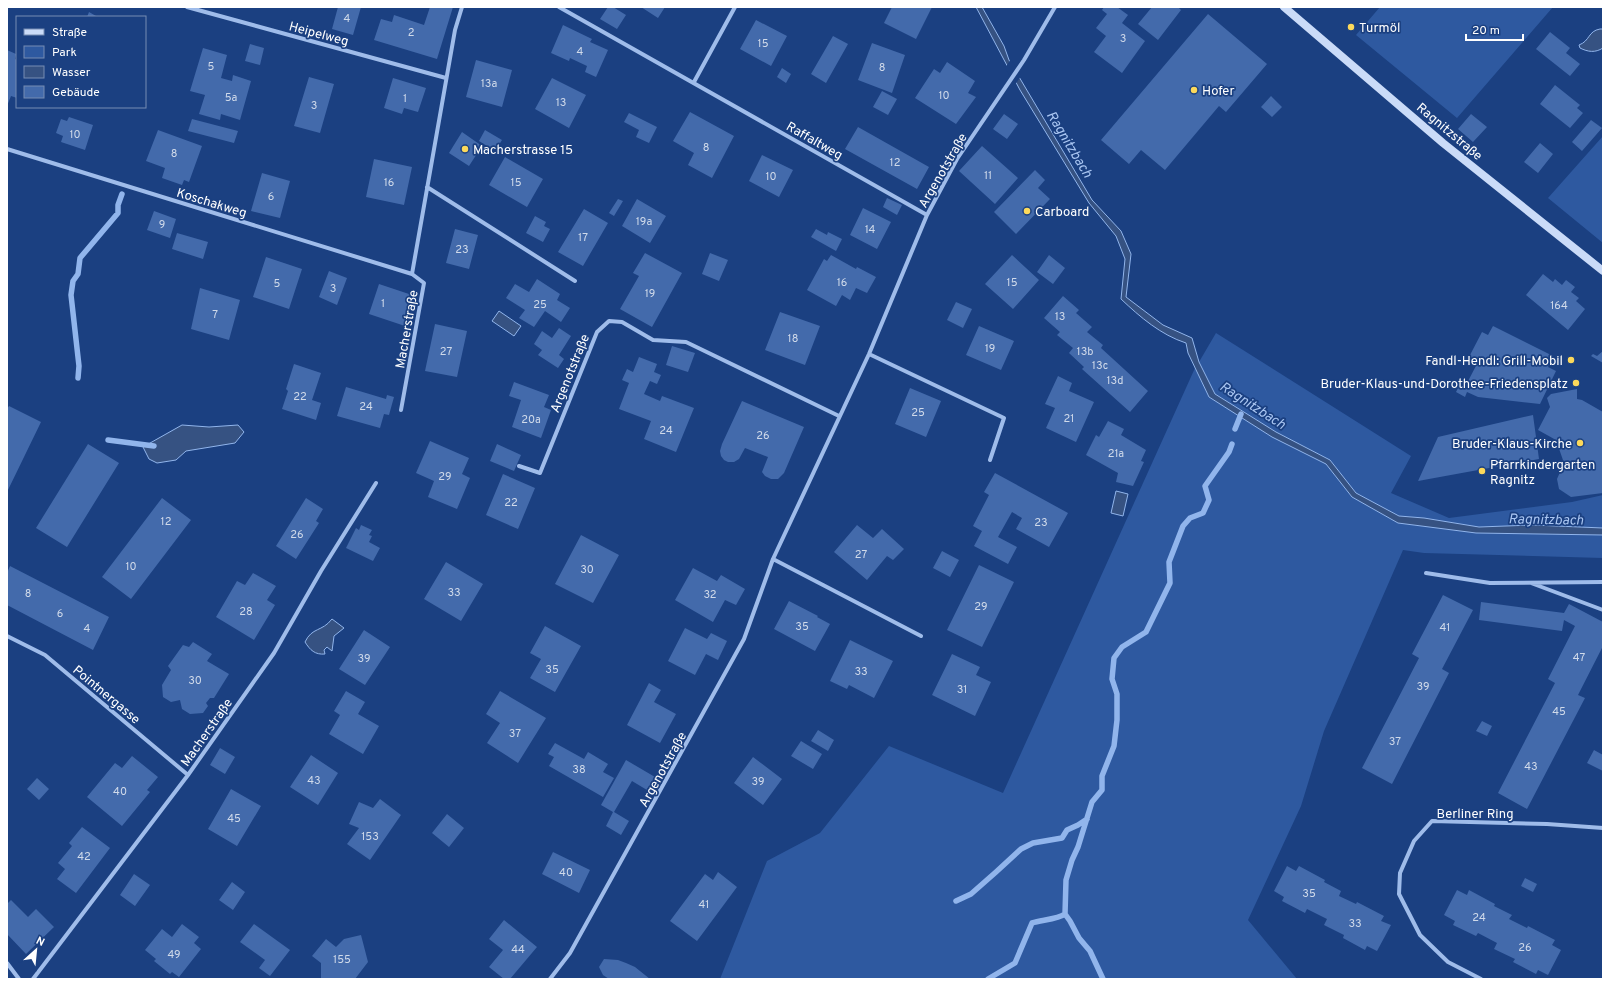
<svg xmlns="http://www.w3.org/2000/svg" width="1610" height="986" font-family="Overpass,sans-serif">
  <style>
    .green { fill: #2e59a0 }
    .water { fill: #365282; stroke: #91b5ec }
    .pier { fill: #1b4081 }
    .lines { fill: none; stroke-linecap: round; stroke-linejoin: round }
    .stream { stroke: #91b5ec; stroke-width: 5.5 }
    .building { fill: #436aab }
    .minor { stroke: #9fbcea; stroke-width: 4 }
    .secondary { stroke: #cadbf8; stroke-width: 8 }
    .poi-dot { fill: #fcd95b; stroke: #1b4081; stroke-width: 1.5 }
    .labels { text-anchor: middle; stroke-width: 3.5; stroke-linejoin: round; paint-order: stroke }
    .number-label { font-size: 11px; fill: #d0daea }
    .poi-label { font-size: 13px; fill: #fff; stroke: #1b4081; text-anchor: start }
    .street-label { font-size: 13px; fill: #fff; stroke: #1b4081 }
    .water-label { font-size: 14px; font-style: italic; fill: #aac6f2; stroke: #1b4081 }
  </style>
  <rect width="100%" height="100%" fill="#1b4081"/>
  <path class="green" d="M1380,7H1553L1457,118L1356,35Z
    M1603,136V243L1548,198Z
    M1216,333L1411,456L1391,493L1449,518L1572,502L1603,495V528L1533,525L1479,527L1424,518L1399,516L1356,493L1330,460L1276,432L1215,394L1199,362Z
    M1195,368L1209,397L1272,437L1326,464L1352,497L1398,523L1476,533L1603,535V558L1424,553L1403,550L1324,731L1301,806L1248,920L1297,979H720L767,861L820,833L889,746L1003,793Z"/>
  <path class="water" d="M976,7H982L1004,46L1009,60L1092,200L1121,231L1131,254L1126,297L1163,325L1192,338L1199,362L1215,394L1276,432L1330,460L1356,493L1399,516L1424,518L1479,527L1533,525L1603,528V535L1476,533L1398,523L1352,497L1326,464L1272,437L1209,397L1188,353L1186,343C1161,335 1140,317 1121,299L1125,259L1116,236L1089,203L1020,90Z
    M1600,29H1603V48C1595,53 1588,52 1580,48L1579,45C1590,41 1588,31 1600,29Z
    M499,311L521,326L514,336L492,321Z
    M182,425L209,427L238,425L244,432L235,443L186,451L176,460L157,463L149,459L143,447Z
    M1116,491L1128,494L1123,516L1111,513Z
    M332,619L344,628L334,636L332,651L327,647L324,650L325,654C315,655 310,650 305,642C312,627 322,632 332,619Z"/>
  <path class="pier" d="M1011,59L1021,76L1015,85L1005,68Z"/>
  <g class="lines">
    <path class="stream" d="M78,378L79,366L71,295L73,281L78,274L80,258L118,213V205L122,194
      M1235,429L1241,414
      M108,440L154,446
      M956,901L971,894L996,872L1021,849L1033,843L1062,838L1067,830L1078,825L1087,819
      M988,979L1015,963L1032,923C1042,920 1058,919 1065,914
      M1103,979L1090,951L1079,938L1070,921L1065,914L1066,880L1072,860L1078,847L1092,802L1102,790V776L1114,746L1117,720V694L1112,679L1114,658L1122,647L1146,632L1170,583L1169,562L1183,526L1190,518L1203,513L1209,500L1205,486L1229,452L1232,444"/>
  </g>
  <path class="building" d="M338,7H361L353,35L332,29Z
    M430,7H453L437,59L374,40L381,19L392,22L394,15L424,25Z
    M608,7H613L626,15L617,29L600,19Z
    M641,7H665L658,18Z
    M892,7H932L916,39L884,23Z
    M1104,7H1117L1128,15L1122,23L1145,41L1122,73L1094,52L1106,36L1096,28L1107,14L1102,10Z
    M1152,7H1178L1181,10L1158,40L1138,24Z
    M89,12L96,16L99,17H87Z
    M1208,14L1267,64L1226,112L1219,106L1165,170L1141,150L1129,164L1101,140Z
    M756,20L787,36L771,66L740,49Z
    M563,25L592,39L590,42L608,50L596,77L585,72L587,66L570,58L569,61L551,53Z
    M1550,32L1570,48L1566,53L1580,64L1570,76L1536,49Z
    M833,36L848,44L826,83L811,74Z
    M872,43L905,55L892,93L858,80Z
    M250,44L264,48L260,65L245,61Z
    M203,48L227,55L221,78L232,81L233,75L251,81L240,120L221,114L220,120L199,114L205,95L190,91Z
    M7,50L16,54L15,59L17,60V98L11,96L7,106Z
    M476,60L512,70L502,107L466,97Z
    M947,62L975,81L968,93L976,97L956,124L915,98L934,69L940,73Z
    M782,68L791,74L786,83L777,77Z
    M309,77L334,84L320,133L294,126Z
    M393,78L426,88L418,112L404,108L402,114L384,108Z
    M552,78L586,95L569,128L535,109Z
    M1555,85L1580,105L1577,108L1583,113L1570,128L1540,104Z
    M882,91L897,99L888,115L873,107Z
    M1271,96L1282,107L1272,117L1261,107Z
    M690,112L734,136L712,178L688,165L694,153L673,141Z
    M629,113L657,127L649,143L636,137L639,130L624,122Z
    M1004,114L1018,124L1007,139L993,129Z
    M1471,114L1487,127L1473,142L1458,129Z
    M69,117L93,125L85,150L61,142L63,136L56,133L61,119L67,121Z
    M192,119L238,131L234,143L188,131Z
    M1591,120L1602,128L1582,151L1572,142Z
    M858,127L929,167L917,189L845,149Z
    M158,130L202,146L189,182L184,180L182,185L162,178L165,168L146,161Z
    M485,130L502,140L495,151L479,141Z
    M462,132L482,146L469,166L449,153Z
    M1540,143L1553,154L1538,173L1524,162Z
    M982,146L1018,178L995,204L959,171Z
    M762,155L793,170L779,197L749,181Z
    M505,157L543,179L527,207L489,185Z
    M374,159L412,167L404,205L366,197Z
    M1035,170L1045,180L1038,188L1050,199L1016,234L994,212Z
    M262,173L290,181L280,218L251,211Z
    M887,198L902,205L897,215L883,207Z
    M618,199L623,201L614,216L609,213Z
    M637,199L666,216L650,243L622,226Z
    M863,208L891,222L877,249L850,235Z
    M584,209L608,223L583,266L558,252Z
    M154,211L176,219L170,238L147,230Z
    M535,216L546,222L544,226L550,229L543,242L526,233Z
    M455,229L478,235L469,269L446,263Z
    M816,229L827,235L828,232L842,239L836,251L811,237Z
    M177,233L208,242L203,259L172,249Z
    M645,253L682,273L652,327L620,309L639,276L633,273Z
    M710,253L728,260L719,281L702,274Z
    M831,255L856,269L857,267L876,277L867,293L856,288L850,300L842,295L836,306L807,290L824,259L827,261Z
    M1012,255L1039,280L1013,309L985,284Z
    M1049,255L1065,268L1053,284L1037,272Z
    M266,257L302,269L289,309L253,297Z
    M329,271L347,278L337,305L319,297Z
    M1543,274L1553,282L1555,279L1562,285L1566,280L1575,287L1571,292L1579,298L1576,301L1585,309L1568,330L1526,295Z
    M537,279L560,294L557,300L570,308L561,322L545,311L534,327L519,318L525,310L506,298L515,284L529,292Z
    M379,284L415,296L405,326L369,314Z
    M200,288L240,300L229,340L191,329Z
    M1063,296L1079,310L1076,313L1092,327L1087,332L1103,345L1101,348L1148,391L1130,412L1082,369L1084,367L1069,353L1073,348L1057,335L1060,332L1044,318Z
    M956,302L972,309L963,328L947,320Z
    M780,312L820,326L805,365L765,350Z
    M435,324L467,331L457,377L425,371Z
    M979,326L1014,341L1001,370L966,355Z
    M1493,326L1553,356L1548,367L1556,371L1540,404L1478,397L1467,392L1465,397L1456,392L1461,382L1466,385L1478,362L1469,357L1482,332L1488,335Z
    M559,328L571,336L559,355L564,359L558,368L538,355L542,350L534,344L542,331L552,338Z
    M672,346L695,353L688,372L666,365Z
    M1603,351V363L1591,356L1593,354L1597,356Z
    M639,357L657,364L654,372L661,375L657,384L650,381L644,394L660,401L662,396L694,408L676,452L644,439L651,421L619,409L629,383L622,380L627,369L633,372Z
    M294,364L321,373L312,400L321,403L316,420L282,409L288,391L286,389Z
    M1058,376L1072,383L1069,391L1094,402L1076,442L1046,428L1055,408L1045,404Z
    M514,382L549,395L544,407L551,410L541,438L512,427L521,400L509,396Z
    M346,387L386,399L387,395L394,397L389,415L384,414L380,428L337,416Z
    M910,388L941,401L926,437L895,424Z
    M1577,389V399L1582,400L1603,412V493L1571,497L1559,489L1557,479L1564,463L1556,440L1538,430L1550,407L1547,398L1551,394Z
    M742,401L804,427L784,473L778,479H771L765,476L762,472L768,457L745,448L739,459L734,462H728L724,460L721,456L720,451L722,444Z
    M9,406L41,422L7,492V409Z
    M1533,415L1539,459L1418,481L1438,437Z
    M1108,421L1124,429L1121,435L1146,450L1141,461L1144,462L1133,486L1116,482L1118,473L1086,455L1096,435L1099,437Z
    M430,441L469,458L462,474L470,478L457,509L428,497L434,481L416,473Z
    M88,444L119,463L67,547L36,528Z
    M497,444L521,455L514,471L490,461Z
    M995,473L1068,513L1049,547L1016,529L1022,518L1012,512L998,537L1017,547L1008,564L974,546L982,531L973,526L989,495L984,492Z
    M503,474L535,488L518,529L486,515Z
    M162,498L191,520L131,599L102,577Z
    M306,498L323,509L316,521L319,523L296,559L276,546Z
    M361,525L372,530L369,535L372,536L369,542L380,548L373,561L346,548L356,528L359,530Z
    M857,525L873,538L882,529L904,549L893,560L887,556L867,580L834,552Z
    M581,535L619,555L593,603L555,584Z
    M942,551L959,560L950,577L933,568Z
    M446,562L483,584L461,621L424,599Z
    M979,565L1014,582L982,647L947,630Z
    M10,566L109,617L93,650L7,605V573Z
    M693,568L717,581L721,575L745,589L736,605L725,600L713,622L675,600Z
    M253,573L276,586L267,600L275,605L254,640L216,617L237,581L245,585Z
    M1443,595L1473,610L1442,669L1449,673L1392,784L1362,768L1419,658L1412,654Z
    M789,601L818,616L817,617L830,624L815,651L774,629Z
    M1481,602L1564,613L1569,604L1603,622V646L1578,695L1585,698L1527,809L1498,793L1555,683L1548,679L1575,626L1564,620L1562,631L1479,620Z
    M545,626L581,646L555,692L530,678L541,659L530,653Z
    M685,628L707,639L711,633L727,641L718,660L706,654L695,675L668,661Z
    M364,630L390,647L365,685L339,669Z
    M850,640L893,661L874,698L849,685L847,689L830,681Z
    M193,642L212,654L207,661L229,674L214,698H210L206,703L208,706L203,713L190,714L182,709L180,700L171,702L163,697L162,685L171,670L168,666L183,645L189,647Z
    M952,654L980,667L976,675L991,682L975,716L932,695Z
    M649,683L661,690L654,702L676,714L660,743L627,725Z
    M346,691L365,702L358,714L379,726L363,754L329,734L340,715L334,711Z
    M500,691L546,718L518,763L487,743L500,723L486,714Z
    M1482,721L1492,726L1487,736L1476,731Z
    M818,730L834,740L828,751L811,741Z
    M801,741L822,754L813,769L791,756Z
    M555,743L584,759L588,752L608,764L603,772L614,778L603,797L549,766L554,757L548,754Z
    M220,748L235,757L225,774L210,765Z
    M1594,750L1603,755V771L1587,763Z
    M311,755L338,773L318,805L290,787Z
    M132,756L158,777L147,790L150,792L122,826L87,797L115,763L122,768Z
    M753,757L782,779L763,805L734,783Z
    M626,760L655,777L647,790L632,781L614,812L629,821L621,835L606,826L613,812L601,805Z
    M37,778L49,789L39,800L27,789Z
    M231,789L261,806L237,846L208,829Z
    M380,799L401,815L370,860L347,844L359,828L349,824L359,802L373,808Z
    M447,814L464,828L449,847L432,833Z
    M82,827L110,848L76,893L57,879L65,869L58,863L72,846L69,843Z
    M553,852L590,870L579,893L542,874Z
    M1287,866L1296,871L1299,866L1325,880L1324,882L1341,891L1339,896L1356,904L1357,902L1384,916L1381,921L1391,925L1377,951L1367,946L1365,950L1343,938L1344,935L1324,925L1327,919L1307,909L1305,913L1282,901L1284,897L1274,891Z
    M718,872L737,887L697,941L670,921L705,874L713,880Z
    M134,874L150,885L135,906L120,895Z
    M1525,878L1537,884L1533,892L1521,886Z
    M232,882L245,892L233,910L219,900Z
    M1457,890L1467,895L1469,890L1495,904L1494,906L1512,915L1509,919L1527,928L1528,926L1555,940L1552,945L1561,950L1548,975L1538,970L1536,974L1513,962L1515,959L1494,949L1497,943L1478,933L1476,936L1453,925L1455,921L1444,915Z
    M11,900L28,917L36,909L54,927L26,954L7,934V904Z
    M504,920L537,947L510,979H504L489,967L503,950L489,939Z
    M182,924L199,937L194,943L201,949L179,977L172,972L170,974L154,961L156,959L145,950L162,929L172,937Z
    M254,924L290,950L270,976L259,968L265,960L240,942Z
    M361,935L368,962L355,979H321V963L312,956L326,939L336,947L344,939Z
    M604,959L618,960L626,963L635,967L650,979H609L603,975L599,967Z"/>
  <g class="lines">
    <path class="minor" d="M187,7L446,78
      M559,7L927,215
      M694,82L735,7
      M7,149L412,274
      M427,187L575,281
      M869,354L1004,418L990,460
      M401,410L424,283L412,274L455,30L462,7
      M519,466L540,473L597,332L609,321L622,322L653,340L686,342L839,416
      M773,559L921,636
      M1426,573L1490,583L1603,582
      M1531,583L1603,610
      M7,636L45,655L188,775
      M7,963L19,979
      M33,979L188,775L274,653L321,571L376,483
      M550,979L570,953L744,639L773,559L869,354L927,215L957,159L1024,60L1055,7
      M1481,979L1448,962L1420,935L1399,894L1400,873L1414,841L1432,821L1547,824L1603,828"/>
    <path class="secondary" d="M1284,7L1443,143L1603,271"/>
  </g>
  <g class="poi-dot">
    <circle cx="1351" cy="27" r="4"/>
    <circle cx="1194" cy="90" r="4"/>
    <circle cx="465" cy="149" r="4"/>
    <circle cx="1027" cy="211" r="4"/>
    <circle cx="1571" cy="360" r="4"/>
    <circle cx="1576" cy="383" r="4"/>
    <circle cx="1580" cy="443" r="4"/>
    <circle cx="1482" cy="471" r="4"/>
  </g>
  <g class="labels">
    <g class="number-label">
      <text x="347" y="22">4</text>
      <text x="411" y="36">2</text>
      <text x="1123" y="42">3</text>
      <text x="763" y="47">15</text>
      <text x="580" y="55">4</text>
      <text x="211" y="70">5</text>
      <text x="882" y="71">8</text>
      <text x="489" y="87">13a</text>
      <text x="944" y="99">10</text>
      <text x="231" y="101">5a</text>
      <text x="405" y="102">1</text>
      <text x="561" y="106">13</text>
      <text x="314" y="109">3</text>
      <text x="75" y="138">10</text>
      <text x="706" y="151">8</text>
      <text x="174" y="157">8</text>
      <text x="895" y="166">12</text>
      <text x="988" y="179">11</text>
      <text x="771" y="180">10</text>
      <text x="389" y="186">16</text>
      <text x="516" y="186">15</text>
      <text x="271" y="200">6</text>
      <text x="644" y="225">19a</text>
      <text x="162" y="228">9</text>
      <text x="870" y="233">14</text>
      <text x="583" y="241">17</text>
      <text x="462" y="253">23</text>
      <text x="842" y="286">16</text>
      <text x="1012" y="286">15</text>
      <text x="277" y="287">5</text>
      <text x="333" y="292">3</text>
      <text x="650" y="297">19</text>
      <text x="383" y="307">1</text>
      <text x="540" y="308">25</text>
      <text x="1559" y="309">164</text>
      <text x="215" y="318">7</text>
      <text x="1060" y="320">13</text>
      <text x="793" y="342">18</text>
      <text x="990" y="352">19</text>
      <text x="446" y="355">27</text>
      <text x="1085" y="355">13b</text>
      <text x="1100" y="369">13c</text>
      <text x="1115" y="384">13d</text>
      <text x="300" y="400">22</text>
      <text x="366" y="410">24</text>
      <text x="918" y="416">25</text>
      <text x="1069" y="422">21</text>
      <text x="531" y="423">20a</text>
      <text x="666" y="434">24</text>
      <text x="763" y="439">26</text>
      <text x="1116" y="457">21a</text>
      <text x="445" y="480">29</text>
      <text x="511" y="506">22</text>
      <text x="166" y="525">12</text>
      <text x="1041" y="526">23</text>
      <text x="297" y="538">26</text>
      <text x="861" y="558">27</text>
      <text x="131" y="570">10</text>
      <text x="587" y="573">30</text>
      <text x="454" y="596">33</text>
      <text x="28" y="597">8</text>
      <text x="710" y="598">32</text>
      <text x="981" y="610">29</text>
      <text x="246" y="615">28</text>
      <text x="60" y="617">6</text>
      <text x="802" y="630">35</text>
      <text x="1445" y="631">41</text>
      <text x="87" y="632">4</text>
      <text x="1579" y="661">47</text>
      <text x="364" y="662">39</text>
      <text x="552" y="673">35</text>
      <text x="861" y="675">33</text>
      <text x="195" y="684">30</text>
      <text x="1423" y="690">39</text>
      <text x="962" y="693">31</text>
      <text x="1559" y="715">45</text>
      <text x="515" y="737">37</text>
      <text x="1395" y="745">37</text>
      <text x="1531" y="770">43</text>
      <text x="579" y="773">38</text>
      <text x="314" y="784">43</text>
      <text x="758" y="785">39</text>
      <text x="120" y="795">40</text>
      <text x="234" y="822">45</text>
      <text x="370" y="840">153</text>
      <text x="84" y="860">42</text>
      <text x="566" y="876">40</text>
      <text x="1309" y="897">35</text>
      <text x="704" y="908">41</text>
      <text x="1479" y="921">24</text>
      <text x="1355" y="927">33</text>
      <text x="1525" y="951">26</text>
      <text x="518" y="953">44</text>
      <text x="174" y="958">49</text>
      <text x="342" y="963">155</text>
    </g>
    <g class="poi-label">
      <text x="1359" y="32">Turmöl</text>
      <text x="1202" y="95">Hofer</text>
      <text x="473" y="154">Macherstrasse 15</text>
      <text x="1035" y="216">Carboard</text>
      <text x="1563" y="365" text-anchor="end">Fandl-Hendl: Grill-Mobil</text>
      <text x="1568" y="388" text-anchor="end">Bruder-Klaus-und-Dorothee-Friedensplatz</text>
      <text x="1572" y="448" text-anchor="end">Bruder-Klaus-Kirche</text>
      <text x="1490" y="469">Pfarrkindergarten<tspan x="1490" dy="15">Ragnitz</tspan></text>
    </g>
    <g class="street-label">
      <text transform="translate(319 33) rotate(15)" y="5">Heipelweg</text>
      <text transform="translate(1450 131) rotate(40)" y="5">Ragnitzstraße</text>
      <text transform="translate(815 140) rotate(30)" y="5">Raffaltweg</text>
      <text transform="translate(942 170) rotate(-60)" y="5">Argenotstraße</text>
      <text transform="translate(212 202) rotate(17)" y="5">Koschakweg</text>
      <text transform="translate(406 329) rotate(-80)" y="5">Macherstraße</text>
      <text transform="translate(569 373) rotate(-68)" y="5">Argenotstraße</text>
      <text transform="translate(107 694) rotate(40)" y="5">Pointnergasse</text>
      <text transform="translate(206 732) rotate(-55)" y="5">Macherstraße</text>
      <text transform="translate(662 769) rotate(-61)" y="5">Argenotstraße</text>
      <text x="1475" y="818">Berliner Ring</text>
    </g>
    <g class="water-label">
      <text transform="translate(1070 144) rotate(59)" y="5">Ragnitzbach</text>
      <text transform="translate(1253 405) rotate(33)" y="5">Ragnitzbach</text>
      <text transform="translate(1546 519) rotate(1)" y="5">Ragnitzbach</text>
    </g>
  </g>
  <rect width="1610" height="986" fill="none" stroke="#ffffff" stroke-width="16"/>
  <rect x="16" y="16" width="130" height="92" fill="#1b4081" stroke="#768cb3"/>
  <rect x="24" y="29" width="20" height="6" fill="#cadbf8" stroke="#768cb3"/>
  <text x="52" y="36" font-size="12" fill="#ffffff">Straße</text>
  <rect x="24" y="46" width="20" height="12" fill="#2e59a0" stroke="#768cb3"/>
  <text x="52" y="56" font-size="12" fill="#ffffff">Park</text>
  <rect x="24" y="66" width="20" height="12" fill="#365282" stroke="#768cb3"/>
  <text x="52" y="76" font-size="12" fill="#ffffff">Wasser</text>
  <rect x="24" y="86" width="20" height="12" fill="#436aab" stroke="#768cb3"/>
  <text x="52" y="96" font-size="12" fill="#ffffff">Gebäude</text>
  <g transform="translate(36 950) rotate(27)" stroke="#1b4081" stroke-width="3" paint-order="stroke">
  <path d="M0-3L7 15L0 10L-7 15Z" fill="#ffffff"/>
  <text y="-6" font-size="11" font-weight="bold" text-anchor="middle" fill="#ffffff">N</text>
  </g>
  <path d="M1466 34v6h57v-6" fill="none" stroke="#ffffff" stroke-width="2"/>
  <text x="1472" y="34" font-size="12" fill="#ffffff" stroke="#1b4081" stroke-width="3" paint-order="stroke">20 m</text>
</svg>
